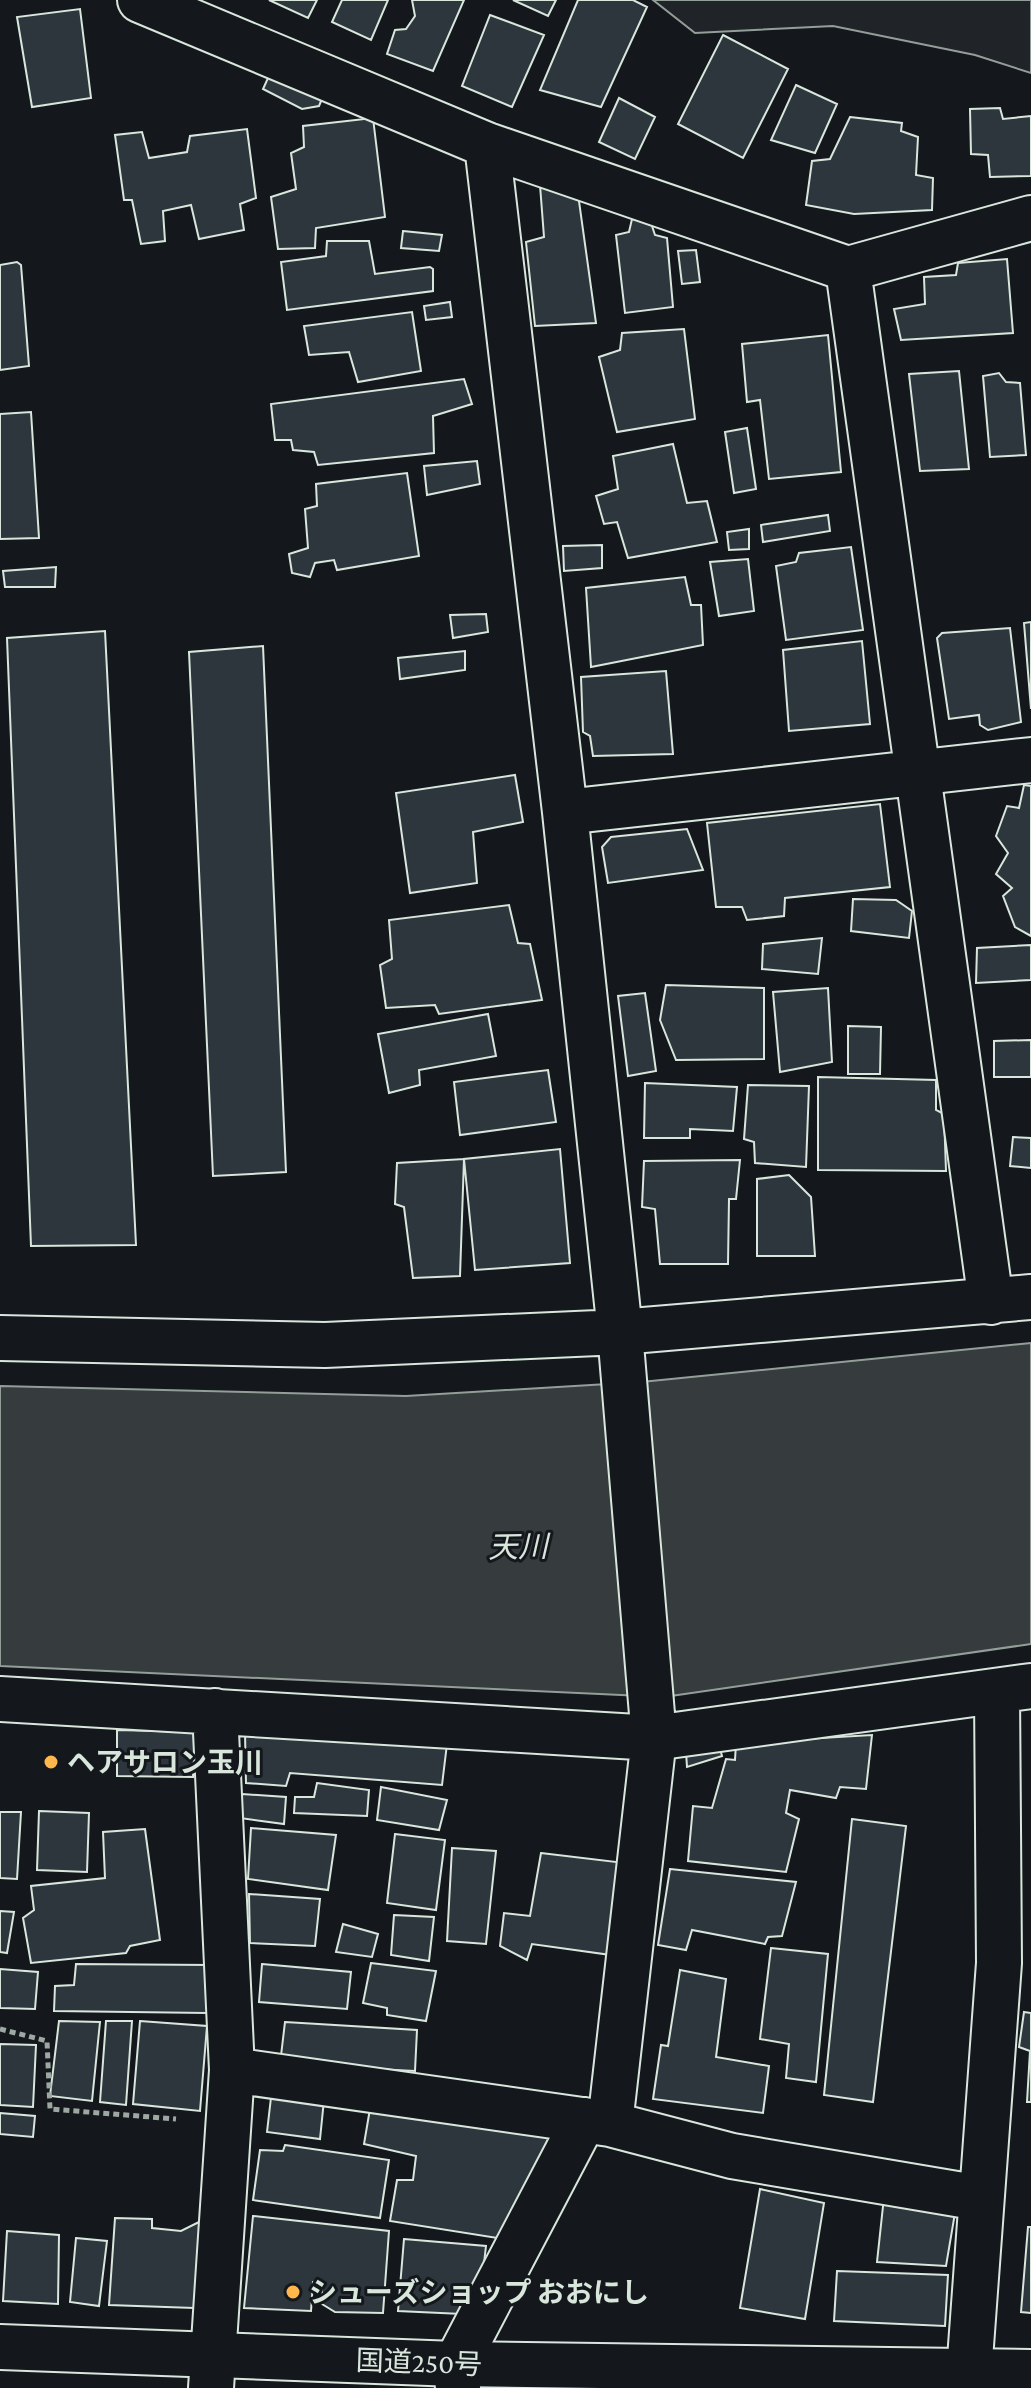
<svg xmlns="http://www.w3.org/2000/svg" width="1031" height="2388" font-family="'Crimson Pro','Noto Sans JP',serif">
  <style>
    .green { fill: #202428; stroke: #939e99; stroke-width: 2 }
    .water { fill: #363b3e; stroke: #939e99; stroke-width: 2 }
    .building { fill: #2c363c; stroke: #d8e6dc; stroke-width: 2 }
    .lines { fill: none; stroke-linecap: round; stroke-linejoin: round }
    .minor-casing { stroke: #d8e6dc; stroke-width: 48 }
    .highway-casing { stroke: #d8e6dc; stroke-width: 48 }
    .path { stroke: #9da8a2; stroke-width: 5; stroke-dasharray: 6 4; stroke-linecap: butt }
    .minor { stroke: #14181c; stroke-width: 44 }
    .highway { stroke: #14181c; stroke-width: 44 }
    .poi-dot { fill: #ffb74d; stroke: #14181c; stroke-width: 3 }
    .labels { text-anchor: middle; stroke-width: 6; stroke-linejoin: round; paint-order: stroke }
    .poi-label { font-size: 28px; font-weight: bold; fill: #d8e6dc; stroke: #14181c; text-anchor: start }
    .street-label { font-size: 28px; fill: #d8e6dc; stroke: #14181c }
    .water-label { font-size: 30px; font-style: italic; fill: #d8e6dc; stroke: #14181c }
  </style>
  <rect width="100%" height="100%" fill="#14181c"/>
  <path class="green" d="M653,0H1031V73L975,55L833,26L695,33Z"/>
  <path class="water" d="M1031,1343V1644L664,1697L0,1666V1386L406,1396L641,1382Z"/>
  <path class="building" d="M269,0H317L308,18Z
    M342,0H388L371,40L332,22Z
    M412,0H464L433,71L387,54L395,30L406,29L415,16Z
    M513,0H556L548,16Z
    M578,0H633L647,7L601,107L540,90Z
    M80,9L91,98L32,107L17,17Z
    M490,15L544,35L512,107L462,86Z
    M723,35L788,69L743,158L678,124Z
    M273,67L326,89L319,106L302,109L263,89Z
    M796,85L837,104L815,153L771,140Z
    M619,98L655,117L635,159L599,142Z
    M1000,108L1003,119L1031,116V176L990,177L988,155L971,154L970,109Z
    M850,117L902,123L901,131L918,137L916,175L933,178L932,210L854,214L806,205L812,161L830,159Z
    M373,118L385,217L316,228L315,248L278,249L271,197L296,189L291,153L304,147L303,126Z
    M247,129L256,198L240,204L244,230L199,239L191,205L163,211L165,241L141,244L132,200H124L115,135L142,132L149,158L187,152L190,136Z
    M540,185L578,194L596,323L535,326L526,242L544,237Z
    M632,219L650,220L655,235L667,238L673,307L625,313L616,235L629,232Z
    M403,231L442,235L439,251L401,248Z
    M327,241H369L375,274L430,267L433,269V291L287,310L281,262L326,256Z
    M696,250L700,282L682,284L678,251Z
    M1007,259L1013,333L901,340L894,309L925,304L924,277L956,275L958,263Z
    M17,262L21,265L29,366L0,370V265Z
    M450,302L452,317L426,320L424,306Z
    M412,312L421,371L358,382L349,352L309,355L304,326Z
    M684,329L695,419L617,432L599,357L620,350L622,333Z
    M828,335L841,472L769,479L760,400L747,402L742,344Z
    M959,371L969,469L920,471L909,374Z
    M999,373L1006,382L1020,383L1026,455L990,457L983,376Z
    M464,379L472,404L433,416L434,453L318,465L314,452L293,450L291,440H275L271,404Z
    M31,412L39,538L0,539V414Z
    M747,428L756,489L734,493L725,432Z
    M673,444L687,503L707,501L717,542L628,558L617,522L604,524L596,496L618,489L613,456Z
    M477,461L480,484L427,495L424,466Z
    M407,473L419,556L337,570L334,560L315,563L310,577L292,573L289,554L308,548L305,509L317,506L316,484Z
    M828,515L830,531L763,542L761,525Z
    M749,529V549L729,550L727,532Z
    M602,545V568L564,571L563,546Z
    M851,547L863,630L786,640L776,566L796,562L799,553Z
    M748,559L754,611L719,616L710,562Z
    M56,567L55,587H5L3,571Z
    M685,577L691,605H701L703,645L591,667L586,588Z
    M486,614L488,632L453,638L450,615Z
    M1031,622V709L1024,623Z
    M1010,628L1021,722L988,730L980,725L979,715L949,719L937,638L942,633Z
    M105,631L136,1245L31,1246L7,638Z
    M862,641L870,724L789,731L783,650Z
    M263,646L286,1172L213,1176L189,652Z
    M465,651V670L400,679L398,658Z
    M666,671L673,754L593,756L590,736L583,732L581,677Z
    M515,775L523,822L473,832L477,883L410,893L396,793Z
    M1024,785L1031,786V936L1015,927L1003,896L1012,888L996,874L1008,853L996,836L1007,806L1019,808Z
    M880,804L890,887L785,898L784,916L747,920L742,907H716L707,823Z
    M687,829L703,870L608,883L602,847L611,837Z
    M853,899L896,900L912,911L909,938L851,931Z
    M509,905L518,943L530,944L542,1000L439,1014L435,1005L386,1008L380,965L392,959L389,920Z
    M822,938L818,974L762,969L763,944Z
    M1031,945V980L976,983L977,948Z
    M666,985L764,988V1059L676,1060L660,1020Z
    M828,988L832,1062L780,1072L773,992Z
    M645,993L656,1071L628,1076L618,996Z
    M488,1014L496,1056L419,1070L420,1085L389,1093L378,1034Z
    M848,1026L881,1027L880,1074H848Z
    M1031,1040V1077H994V1041Z
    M548,1070L556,1122L460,1135L454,1082Z
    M818,1077L936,1080V1110L944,1114L946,1171L818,1170Z
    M645,1083L737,1087L733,1131L690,1129V1138H644Z
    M748,1085L809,1086L806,1167L755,1163L754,1142L744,1139Z
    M1013,1137L1031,1138V1168L1010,1166Z
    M560,1149L570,1263L475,1270L464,1159Z
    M464,1159L460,1276L413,1278L404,1207L395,1204L397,1163Z
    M740,1160L736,1199H729L728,1264H660L655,1209L642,1207L644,1161Z
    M789,1175L811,1197L815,1256H757V1179Z
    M117,1730L195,1732L193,1777L117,1776Z
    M245,1732L447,1744L442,1785L290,1773L286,1786L246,1783Z
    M872,1735L866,1789L840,1787L836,1798L790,1790L786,1813L799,1819L786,1872L688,1861L693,1806L712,1808L726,1759L735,1760L736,1743Z
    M719,1745L722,1756L687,1767L686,1752Z
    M317,1783L369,1790L367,1816L294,1813L295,1797H314Z
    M381,1787L447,1800L439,1830L377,1820Z
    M242,1794L286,1797L284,1824L240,1818Z
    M39,1811L89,1813L87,1872L37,1870Z
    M0,1812H21L17,1879L0,1878Z
    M852,1819L906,1826L873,2102L824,2095Z
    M251,1828L336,1835L328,1890L248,1879Z
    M145,1829L160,1940L130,1946L126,1953L31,1963L23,1918L34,1910L31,1886L105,1878L103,1832Z
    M395,1834L445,1840L436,1910L387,1903Z
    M452,1848L496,1851L486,1944L447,1941Z
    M541,1853L625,1863L611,1955L532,1944L527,1960L500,1946L504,1913L530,1916Z
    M670,1869L796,1882L782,1936L768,1937L765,1944L692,1930L686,1950L658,1945Z
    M249,1894L320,1899L315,1946L250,1943Z
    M0,1911L14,1912L7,1953L0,1952Z
    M394,1915L434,1917L429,1961L391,1955Z
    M343,1924L378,1934L372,1957L336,1952Z
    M771,1948L828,1954L816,2082L786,2078L789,2044L760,2039Z
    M371,1963L436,1971L426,2021L387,2015V2008L363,2003Z
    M76,1964L211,1965L207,2013L54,2011L55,1986L74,1985Z
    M262,1964L351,1972L347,2009L259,2002Z
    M0,1969L38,1972L35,2009L0,2008Z
    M680,1970L726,1979L716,2057L769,2066L763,2113L653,2099L661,2045L668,2046Z
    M1024,2012L1031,2013V2102H1027L1030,2051L1019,2047Z
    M59,2021L100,2022L92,2101L50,2096Z
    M106,2021H132L126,2105L100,2102Z
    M140,2021L207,2026L200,2111L133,2104Z
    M285,2022L417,2030L415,2071L280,2064Z
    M0,2044L36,2045L33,2107L0,2105Z
    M272,2089L325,2090L320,2139L267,2132Z
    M372,2097L557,2128L510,2240L390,2221L397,2180H413L416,2156L364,2144Z
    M0,2113L35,2116L33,2137L0,2134Z
    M285,2145L389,2160L380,2218L253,2200L260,2150L283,2151Z
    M760,2189L824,2203L805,2319L740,2308Z
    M884,2197L956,2207L946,2266L877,2262Z
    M253,2216L389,2231L383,2313L335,2312L322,2304V2281L313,2282L311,2311L244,2308Z
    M115,2218L152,2219V2228L181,2231L199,2222L203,2225L194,2308L109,2305Z
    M1028,2227H1031V2313L1021,2312Z
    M7,2231L59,2235L58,2304L3,2301Z
    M76,2238L107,2241L99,2306L70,2302Z
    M404,2239L486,2246L482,2280L462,2314L398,2311Z
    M837,2271L948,2275L945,2326L834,2321Z"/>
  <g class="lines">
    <g class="minor-casing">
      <path id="minor" d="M140,0L487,145L848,269L1031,218
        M487,145L565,812L620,1332L654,1738L610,2124
        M848,269L991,1302
        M565,812L1031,760
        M0,1338L325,1345L620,1332L1031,1297
        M0,1699L654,1738L1031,1686
        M232,2070L610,2124L732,2156L980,2198
        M969,2373L999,1963L997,1692
        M211,2388L232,2070L215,1711
        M458,2388L456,2364L584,2120"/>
    </g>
    <g class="highway-casing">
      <path id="highway" d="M0,2347L456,2364L1031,2372"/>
    </g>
    <path class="path" d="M0,2029L47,2041L50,2109L176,2119"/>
    <use href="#minor" class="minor"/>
    <use href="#highway" class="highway"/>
  </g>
  <g class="poi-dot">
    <circle cx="51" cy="1762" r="8"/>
    <circle cx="293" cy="2292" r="8"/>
  </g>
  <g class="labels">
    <g class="poi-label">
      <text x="67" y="1772">ヘアサロン玉川</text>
      <text x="309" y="2302">シューズショップ おおにし</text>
    </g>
    <g class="street-label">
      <text transform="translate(419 2362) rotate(2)" y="10">国道250号</text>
    </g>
    <g class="water-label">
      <text transform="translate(518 1547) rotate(-1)" y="10">天川</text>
    </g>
  </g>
</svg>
